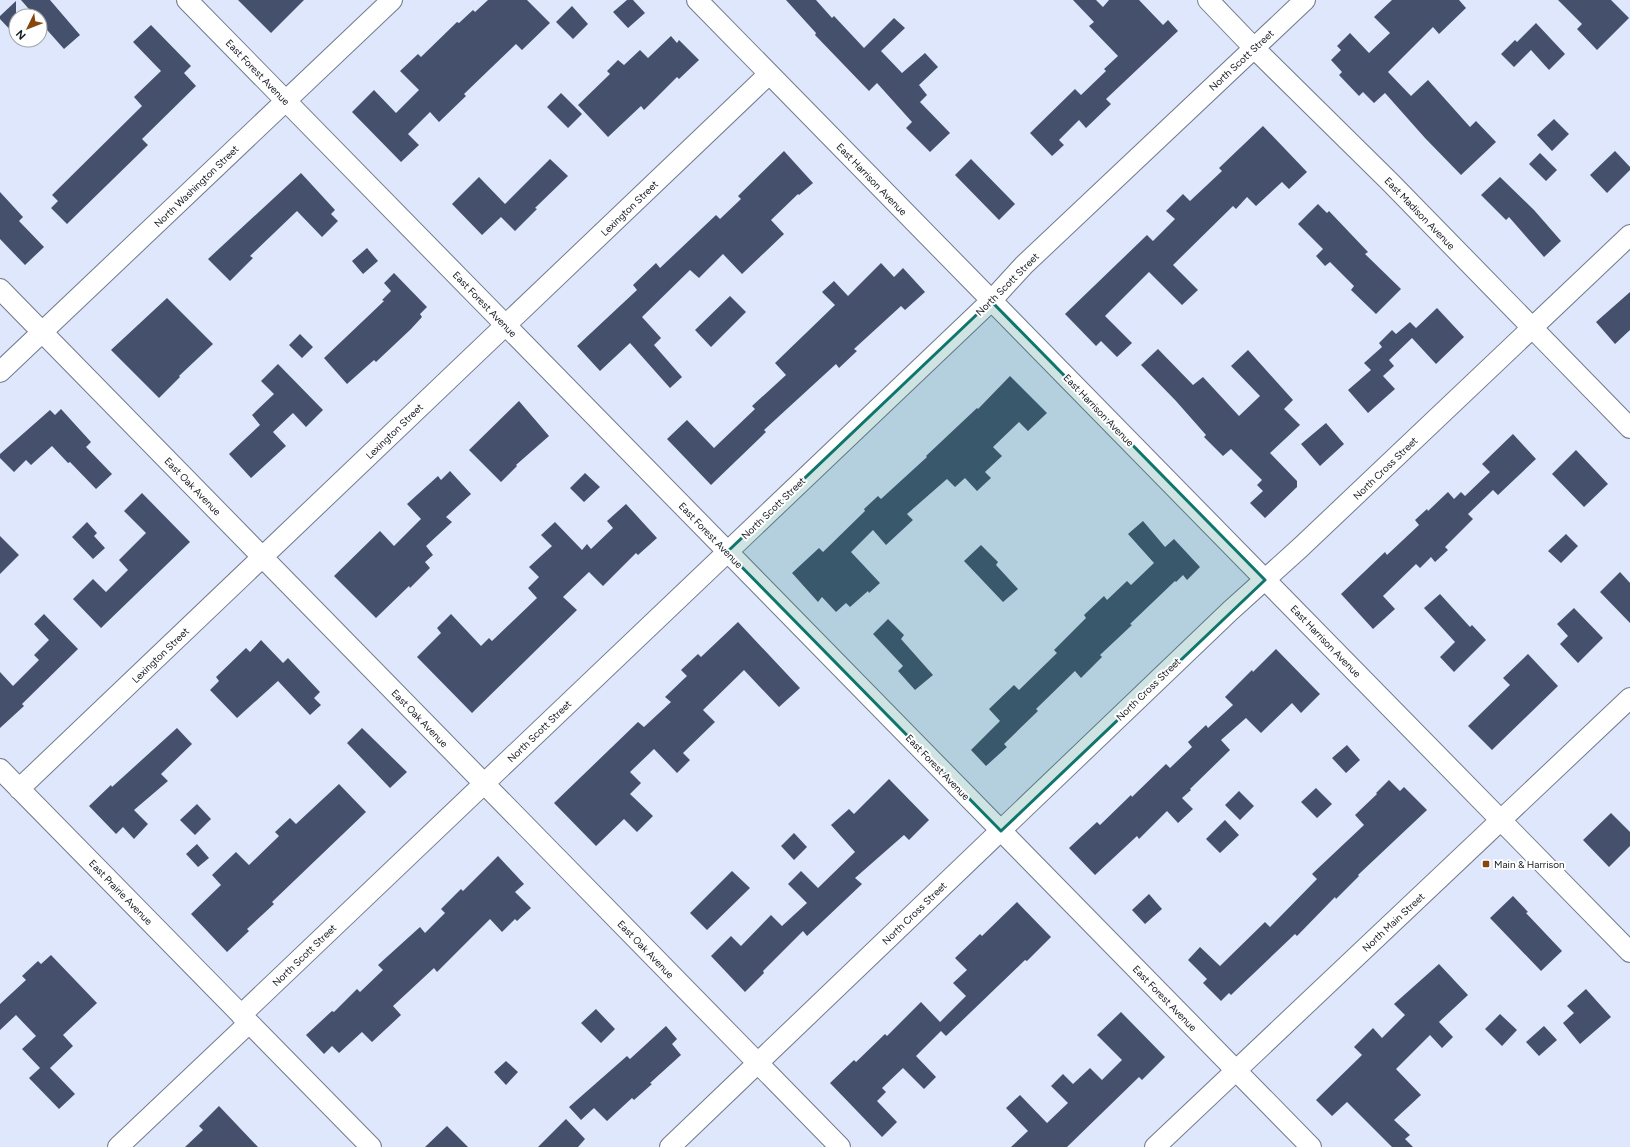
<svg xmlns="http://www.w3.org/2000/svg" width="1630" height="1147" font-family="Figtree,sans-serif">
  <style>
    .building { fill: #45516c }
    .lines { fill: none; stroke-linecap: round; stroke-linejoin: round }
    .minor-casing { stroke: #727b8d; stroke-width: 22 }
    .minor { stroke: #fff; stroke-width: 20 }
    .marked { fill: #0f766e; fill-opacity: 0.2; stroke: #0f766e; stroke-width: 3; stroke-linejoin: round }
    .poi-dot { fill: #86470c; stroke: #fff; stroke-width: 1.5 }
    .labels { text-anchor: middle; stroke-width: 4; stroke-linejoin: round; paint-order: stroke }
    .street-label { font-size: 10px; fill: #14181f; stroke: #fff }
    .poi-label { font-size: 10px; fill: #14181f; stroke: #fff; text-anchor: start }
  </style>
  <rect width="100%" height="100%" fill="#dee7fc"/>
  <path class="building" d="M21,0H50L80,35L64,49L40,22V16H35Z
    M238,0H304L271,33Z
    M488,0H527L550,23L522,50L516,44L464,94L466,96L439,122L430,112L408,134L419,145L401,162L352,112L374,90L396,113L419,90L400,71L418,54L421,57L457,22L459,23L473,10L475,12Z
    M627,0H633L645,13L628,28L613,12Z
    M786,0H816L832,18L834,16L864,48L894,18L905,28L881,51L902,73L925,53L938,67L919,85L927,95L920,102L950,133L930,152L906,128L912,122L877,83L869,91L815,35L816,33Z
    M1073,0H1096L1103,7L1109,0H1139L1163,25L1168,20L1178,31L1106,99L1111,104L1086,128L1079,120L1059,140L1064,145L1052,156L1030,133L1075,89L1081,95L1106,71L1104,69L1118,56L1089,26L1094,22Z
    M1392,0H1459L1466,8L1439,34L1433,27L1388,72L1411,96L1428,80L1470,127L1476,121L1496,142L1461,175L1425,138L1385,93L1374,103L1363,92L1359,96L1339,75L1342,72L1331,60L1341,50L1337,46L1350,33L1369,53L1390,33L1374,17Z
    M1558,0H1611L1629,18L1597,50L1577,29L1582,24Z
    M16,1V36L0,19V16Z
    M572,6L588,24L573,39L556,22Z
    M1536,23L1565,54L1549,70L1531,50L1514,67L1501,54L1515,40L1517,42Z
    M151,25L191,66L184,73L196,86L142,139L148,145L67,224L51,208L58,201L52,195L142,106L134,97L161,71L133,42Z
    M671,36L677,43L679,40L699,60L679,79L677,77L644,110L641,106L608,137L578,105L610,74L607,71L618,60L624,65L640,50L648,58Z
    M561,93L582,114L568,128L547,107Z
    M1554,119L1569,134L1552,151L1537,135Z
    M1263,126L1307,172L1289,189L1282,182L1256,206L1247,197L1236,209L1233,206L1173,265L1198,290L1182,305L1149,272L1105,316L1132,343L1117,357L1101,341L1096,346L1065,314L1147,235L1153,241L1175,219L1166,211L1183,194L1190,201L1222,171L1219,168Z
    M784,151L813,183L799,195L798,194L771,220L784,234L742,274L723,254L699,278L690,270L642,317L661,338L654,345L682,377L670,388L630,343L600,371L577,346L637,290L633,285L656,263L660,268L716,215L720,219L741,199L738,196Z
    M1615,151L1630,167V170L1607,193L1590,175Z
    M1540,153L1557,170L1546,181L1529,164Z
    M550,159L568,176L535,208L537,209L515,231L501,217L482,235L452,204L479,177L505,204Z
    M971,159L1015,204L999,220L955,175Z
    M301,173L335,210L331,214L338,221L322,237L297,211L250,256L253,258L230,281L208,259Z
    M1500,177L1534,210L1561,241L1544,257L1509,217L1506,220L1481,195Z
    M0,192L23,217L19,221L44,247L25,265L0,239Z
    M1318,204L1327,213L1329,211L1368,252L1365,254L1401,289L1376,314L1351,290L1354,286L1330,262L1325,266L1316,256L1323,249L1298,224Z
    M367,248L378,261L363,274L352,261Z
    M881,263L894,277L903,268L925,292L905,310L901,306L854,349L857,351L839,368L836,364L764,430L766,432L711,485L667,439L687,420L714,448L755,409L752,406L786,375L775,363L835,305L822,292L834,281L848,296Z
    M394,273L427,307L420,314L422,317L411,329L376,362L374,360L347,384L324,358L384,301L382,300L391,291L384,283Z
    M1630,292V330L1615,344L1596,322Z
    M730,296L746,312L711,347L695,330Z
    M167,298L213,344L179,376L180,377L159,398L111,350Z
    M1437,308L1464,337L1436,364L1412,338L1389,360L1394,366L1383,376L1395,389L1368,413L1348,390L1371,370L1364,363L1382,347L1379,343L1392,330L1396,334L1410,322L1416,328Z
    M300,334L313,347L302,358L289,345Z
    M1158,349L1193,385L1203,377L1239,416L1260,396L1231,366L1248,350L1293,400L1284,409L1300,425L1270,453L1297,481V487L1265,518L1250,503L1263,491L1257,485L1262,480L1231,449L1223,456L1204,437L1206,435L1176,401L1141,365Z
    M278,364L323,410L306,427L293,413L273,432L286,446L251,478L229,454L260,425L252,415L274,394L261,381Z
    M1010,376L1047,413L1028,431L1019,422L993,447L1002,456L985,472L991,478L977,491L965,478L955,487L947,479L907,514L913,520L886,545L873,530L851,552L880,583L869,593L868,591L850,607L846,603L836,612L822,597L818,602L792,573L819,548L823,552L865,511L864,509L878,496L881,499L927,457L926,456L977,408L978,409Z
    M519,401L549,436L516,465L517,466L501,482L469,450Z
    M61,409L91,442L86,447L112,474L96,489L70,462L68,463L52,446L31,465L26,460L14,472L0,458V454L50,410L55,415Z
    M1326,423L1344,444L1320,466L1301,444Z
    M1513,434L1536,459L1498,495L1493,490L1468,514L1473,519L1445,547L1448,550L1435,562L1431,557L1420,568L1416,564L1383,596L1395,609L1373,629L1341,594L1385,552L1387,555L1419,525L1415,520L1427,509L1428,511L1448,492L1454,499L1461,492L1465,496L1490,472L1482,464Z
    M1576,450L1608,484L1584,507L1552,474Z
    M450,471L471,494L446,517L452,522L426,546L433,555L425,562L430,568L410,588L409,586L376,618L334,576L380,531L394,546L421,519L407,504L438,476L441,480Z
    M585,473L600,487L584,502L570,488Z
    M142,493L190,542L101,628L73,599L93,579L106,592L128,570L119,560L146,533L124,511Z
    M626,504L657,538L638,555L636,553L603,586L589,572L563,597L577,610L472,713L417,657L441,633L437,628L451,614L481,646L489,638L492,641L537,598L528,588L539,577L529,567L552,546L541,535L555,522L582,550L587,544L591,549L613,528L607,521Z
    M1143,521L1165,547L1174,539L1200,567L1187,580L1183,575L1176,582L1175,581L1130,624L1132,625L1100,655L1102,657L1081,678L1075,671L1036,709L1038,711L1004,744L1007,747L986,766L971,750L1000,721L989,709L1014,685L1019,690L1057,653L1054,650L1086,618L1084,615L1104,596L1107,600L1127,581L1131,585L1154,563L1128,534Z
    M87,522L97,533L94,536L105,548L93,559L72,537Z
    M1566,534L1578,546L1561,563L1548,551Z
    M0,536L19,555L0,574Z
    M981,545L998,562L996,565L1018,589L1003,602L964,561Z
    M1620,572L1630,583V623L1600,592Z
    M1440,594L1470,627L1472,625L1486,640L1454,672L1440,657L1455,642L1424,608Z
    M1574,608L1603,638L1578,663L1560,644L1568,636L1557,624Z
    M44,614L78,649L22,704L24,706L0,728V672L13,686L39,660L34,655L49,640L34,624Z
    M888,619L904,635L901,639L933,675L915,690L898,671L903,666L873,634Z
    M738,622L800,688L779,707L744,670L703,710L715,722L683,753L690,760L677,773L654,749L630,772L641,783L630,794L653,816L637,832L624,819L596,846L554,803L638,722L644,727L671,702L665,697L687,676L681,670L698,654L701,657Z
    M261,640L283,663L288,658L320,692L314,698L321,705L310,715L278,681L237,718L210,690L219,681L216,677L246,648L250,652Z
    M1276,649L1320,694L1301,713L1292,703L1261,733L1246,718L1221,740L1230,750L1190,789L1191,790L1182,798L1193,809L1178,823L1167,811L1139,839L1137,836L1095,875L1069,848L1097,822L1100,825L1131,795L1132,797L1166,764L1170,768L1192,747L1188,742L1206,725L1208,728L1233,705L1225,697L1252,670L1253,672Z
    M1528,654L1558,686L1492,750L1468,726L1510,685L1503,678Z
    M177,728L192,744L161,774L168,781L134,810L148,824L134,839L123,827L116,834L89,806L111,785L112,787Z
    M362,728L407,772L390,788L347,743Z
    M1347,745L1360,760L1346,773L1332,758Z
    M889,779L929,820L909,840L904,835L855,878L862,884L807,936L803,931L763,971L764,973L745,992L711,956L731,936L741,946L771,915L782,926L807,903L788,884L801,871L818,888L855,852L831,825L849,809L854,814Z
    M1389,780L1400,791L1404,787L1427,810L1358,875L1359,876L1336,899L1335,897L1297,936L1295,934L1231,995L1229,993L1221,1001L1203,983L1207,979L1188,960L1200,947L1220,966L1265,922L1270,927L1317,879L1312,874L1364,825L1355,815L1377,794L1376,793Z
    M339,784L366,812L272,902L274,904L247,929L249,931L227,952L191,914L221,885L212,875L236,852L249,865L279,836L275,832L290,818L296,824Z
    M1316,788L1332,804L1317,818L1301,802Z
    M1239,791L1254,806L1240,820L1225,805Z
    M197,804L211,819L195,835L180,820Z
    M1611,813L1630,832V846L1609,867L1583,840Z
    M1225,820L1239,835L1220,853L1206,839Z
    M794,833L807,847L794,860L781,846Z
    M197,844L209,858L198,867L186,854Z
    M498,856L524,884L515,892L531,908L517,921L515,919L502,932L490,919L437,972L434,968L393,1006L401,1015L372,1042L362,1032L339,1053L332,1046L324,1054L306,1035L332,1011L334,1012L357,989L360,992L383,970L378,965L420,927L425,933L445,913L441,909L461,889L463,891Z
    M732,871L750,888L707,930L690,913Z
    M1149,894L1162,909L1145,924L1132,910Z
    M1513,896L1528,912L1526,913L1562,951L1541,971L1490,918Z
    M1017,902L1051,937L1027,961L1025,960L946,1036L941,1031L916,1056L936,1077L924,1089L903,1068L882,1088L886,1092L877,1101L897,1122L882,1137L830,1083L854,1060L856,1062L885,1034L887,1036L921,1002L940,1022L966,996L953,983L967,970L955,958L980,934L982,936Z
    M51,955L97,1003L63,1035L73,1046L50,1068L75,1094L59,1109L29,1078L40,1068L22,1049L36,1036L16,1015L0,1030V1004L26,980L22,976L38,961L41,964Z
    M1439,964L1468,995L1439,1022L1453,1037L1442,1048L1430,1035L1396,1069L1421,1095L1394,1120L1410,1135L1405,1139L1413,1147H1392L1347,1102L1332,1116L1316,1100L1362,1055L1354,1047L1373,1028L1382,1038L1405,1015L1394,1004Z
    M1586,989L1611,1017L1580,1044L1563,1023L1574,1013L1567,1006Z
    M596,1009L615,1029L601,1043L581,1023Z
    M1121,1012L1165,1057L1142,1080L1139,1077L1067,1147H1011L1028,1131L1006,1108L1020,1095L1047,1123L1068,1103L1051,1086L1063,1074L1073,1084L1090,1068L1102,1080L1122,1060L1097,1035Z
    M1500,1014L1517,1030L1502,1046L1485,1029Z
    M666,1026L677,1039L672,1044L681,1055L650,1083L652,1084L634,1100L632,1098L607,1121L594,1108L581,1120L569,1107L627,1056L630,1059Z
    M1544,1026L1557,1040L1539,1056L1526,1042Z
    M506,1061L518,1072L506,1085L494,1072Z
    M219,1106L258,1147H185L203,1130L199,1126Z
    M566,1119L585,1139L578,1147H538Z
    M447,1126L468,1147H425Z"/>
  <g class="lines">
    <g class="minor-casing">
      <path id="minor" d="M187,0L1311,1147
        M697,0L1630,952
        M1208,0L1254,48L1390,182L1630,428
        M0,289L840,1147
        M0,372L392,0
        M0,769L371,1147
        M19,789L769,74
        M241,1015L991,301L1024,265L1305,0
        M118,1147L249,1023
        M670,1147L1230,611L1301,547L1630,235
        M1155,1147L1630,698"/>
    </g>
    <use href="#minor" class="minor"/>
  </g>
  <path class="marked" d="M991,301L1265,580L1001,831L727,552Z"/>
  <rect class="poi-dot" x="1482" y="860" width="8" height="8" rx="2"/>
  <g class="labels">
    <g class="street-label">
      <text transform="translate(1241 60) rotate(-43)" y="4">North Scott Street</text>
      <text transform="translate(258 72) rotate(46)" y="4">East Forest Avenue</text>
      <text transform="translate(872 179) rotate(46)" y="4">East Harrison Avenue</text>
      <text transform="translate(196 186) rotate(-44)" y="4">North Washington Street</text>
      <text transform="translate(629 208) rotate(-44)" y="4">Lexington Street</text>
      <text transform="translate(1420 213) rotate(46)" y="4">East Madison Avenue</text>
      <text transform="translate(1007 284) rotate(-45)" y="4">North Scott Street</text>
      <text transform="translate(485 304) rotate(46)" y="4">East Forest Avenue</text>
      <text transform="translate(1099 410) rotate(46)" y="4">East Harrison Avenue</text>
      <text transform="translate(394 431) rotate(-44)" y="4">Lexington Street</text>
      <text transform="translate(1385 468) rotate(-44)" y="4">North Cross Street</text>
      <text transform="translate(193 486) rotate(46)" y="4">East Oak Avenue</text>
      <text transform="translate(773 508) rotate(-44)" y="4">North Scott Street</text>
      <text transform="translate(711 535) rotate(46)" y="4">East Forest Avenue</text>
      <text transform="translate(1326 641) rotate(46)" y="4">East Harrison Avenue</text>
      <text transform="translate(160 655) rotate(-44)" y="4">Lexington Street</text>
      <text transform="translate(1148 689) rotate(-44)" y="4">North Cross Street</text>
      <text transform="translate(420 718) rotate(46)" y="4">East Oak Avenue</text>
      <text transform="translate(539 731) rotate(-44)" y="4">North Scott Street</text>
      <text transform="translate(938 767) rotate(46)" y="4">East Forest Avenue</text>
      <text transform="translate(121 892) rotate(46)" y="4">East Prairie Avenue</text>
      <text transform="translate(914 913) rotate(-44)" y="4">North Cross Street</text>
      <text transform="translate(1393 922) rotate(-43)" y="4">North Main Street</text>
      <text transform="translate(646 949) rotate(46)" y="4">East Oak Avenue</text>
      <text transform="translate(304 955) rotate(-44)" y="4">North Scott Street</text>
      <text transform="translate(1165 998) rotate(46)" y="4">East Forest Avenue</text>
    </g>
    <g class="poi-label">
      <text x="1494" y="868">Main &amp; Harrison</text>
    </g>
  </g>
  <g transform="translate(28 28) rotate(227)"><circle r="19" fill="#ffffff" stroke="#a1a3a5"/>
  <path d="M0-3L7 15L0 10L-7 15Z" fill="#86470c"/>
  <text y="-6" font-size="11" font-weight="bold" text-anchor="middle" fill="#14181f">N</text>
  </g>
</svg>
